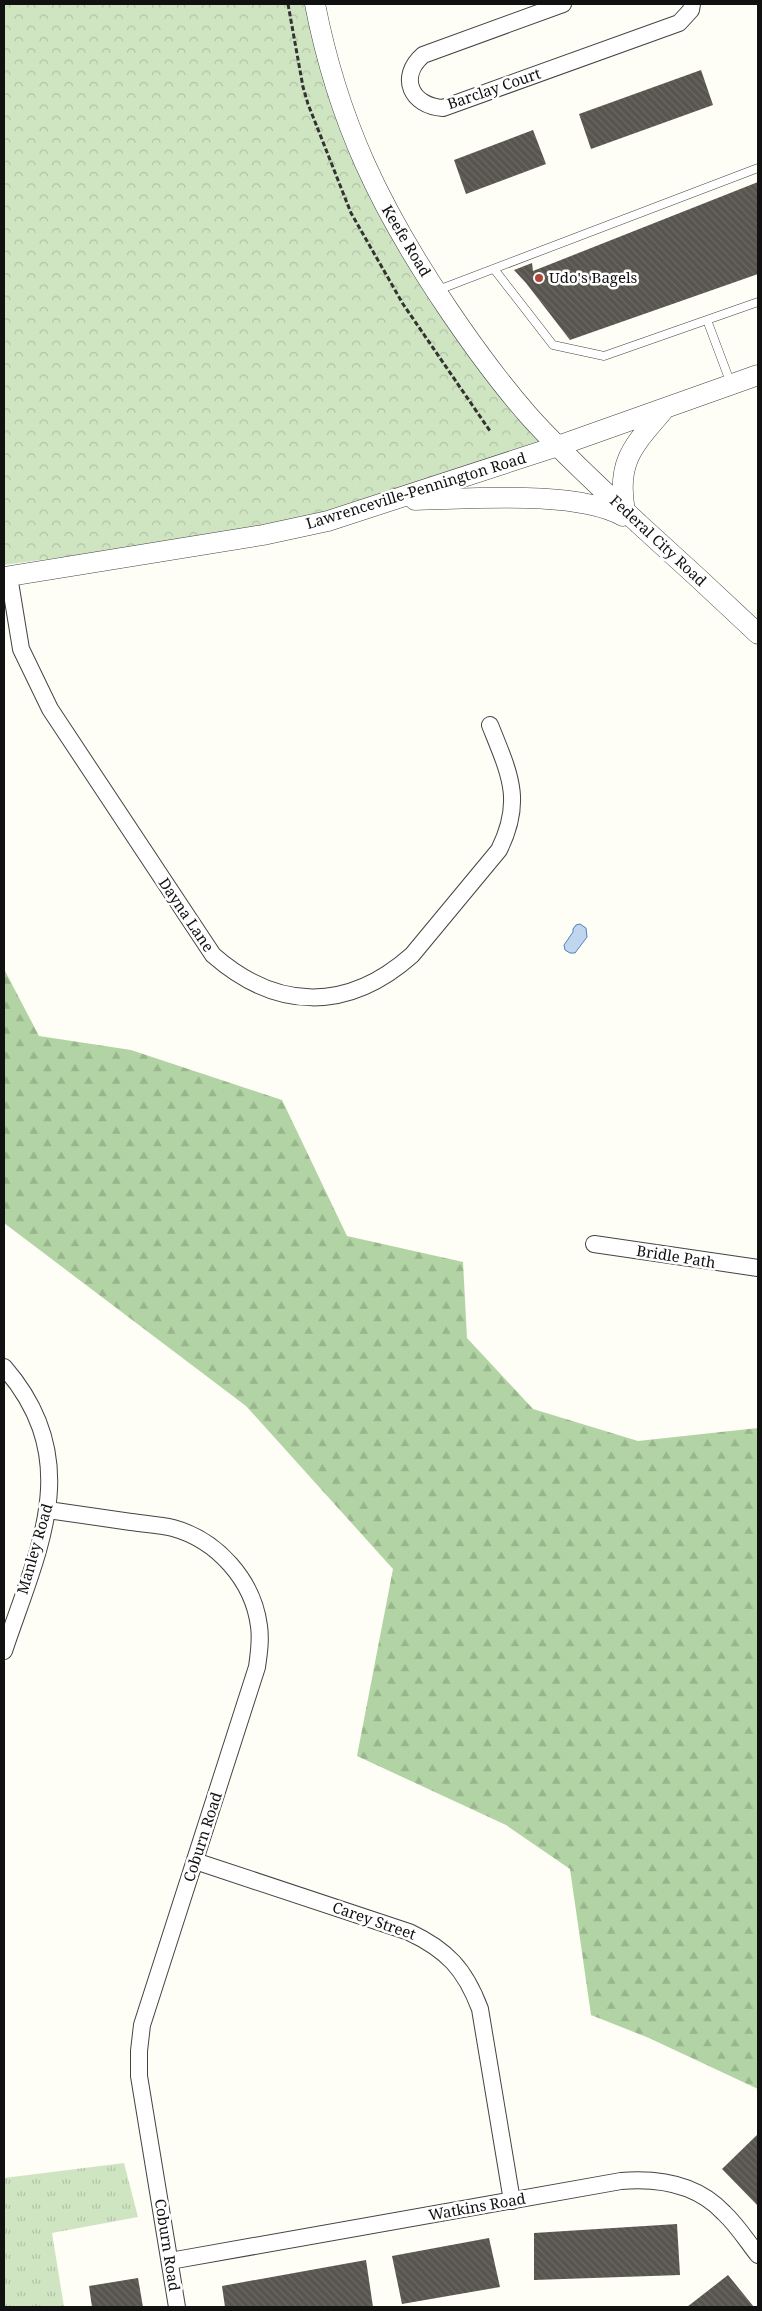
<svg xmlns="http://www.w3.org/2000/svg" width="762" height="2311" font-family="'Noto Serif',serif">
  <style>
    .grass { fill: url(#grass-tufts) }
    .forest { fill: url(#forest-firs) }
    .park { fill: url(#park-crowns) }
    .water { fill: #c0d6ef; stroke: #5081be }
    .building { fill: url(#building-back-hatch) }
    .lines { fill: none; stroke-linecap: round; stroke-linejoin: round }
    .service-casing { stroke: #444; stroke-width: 9 }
    .minor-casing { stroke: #444; stroke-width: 18 }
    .tertiary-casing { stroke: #444; stroke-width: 21 }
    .path { stroke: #333; stroke-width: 3; stroke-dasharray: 5 2.5; stroke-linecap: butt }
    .service { stroke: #fff; stroke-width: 8 }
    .minor { stroke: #fff; stroke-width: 16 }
    .tertiary { stroke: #fff; stroke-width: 20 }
    .poi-dot { fill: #b14639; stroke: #fff; stroke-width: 2 }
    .labels { text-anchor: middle; stroke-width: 5; stroke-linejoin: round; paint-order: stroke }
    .street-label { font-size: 15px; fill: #111; stroke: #fff }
    .poi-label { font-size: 15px; fill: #111; stroke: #fff; text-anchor: start }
  </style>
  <defs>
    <pattern id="grass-tufts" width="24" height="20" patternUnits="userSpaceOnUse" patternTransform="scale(1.25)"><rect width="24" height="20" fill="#cfe5c2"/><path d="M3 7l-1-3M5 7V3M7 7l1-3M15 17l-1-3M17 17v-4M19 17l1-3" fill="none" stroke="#b1c3a6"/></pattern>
    <pattern id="forest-firs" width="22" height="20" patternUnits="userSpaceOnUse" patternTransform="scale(1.25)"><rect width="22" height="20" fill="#b2d4a4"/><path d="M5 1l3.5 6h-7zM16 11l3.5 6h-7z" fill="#98b58c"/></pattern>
    <pattern id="park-crowns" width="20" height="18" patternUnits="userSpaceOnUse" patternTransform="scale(1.25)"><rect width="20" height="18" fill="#cfe5c2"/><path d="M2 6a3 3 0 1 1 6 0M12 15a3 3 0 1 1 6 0" fill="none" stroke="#b1c3a6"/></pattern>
    <pattern id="building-back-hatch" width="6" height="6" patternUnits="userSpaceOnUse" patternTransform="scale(1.25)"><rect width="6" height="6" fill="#58544e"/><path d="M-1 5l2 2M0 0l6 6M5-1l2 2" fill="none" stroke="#6b6863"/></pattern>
  </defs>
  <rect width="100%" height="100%" fill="#fefdf6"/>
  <path class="grass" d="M124,2163L138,2217L52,2233L64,2307H4V2178Z"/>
  <path class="forest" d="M4,969L39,1036L131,1050L282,1100L347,1236L463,1262L467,1338L533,1409L638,1441L758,1428V2089L649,2038L591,2015L570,1869L506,1825L357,1756L393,1569L246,1406L4,1223Z"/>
  <path class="park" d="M4,4H311L364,175L546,443L314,516L158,544L4,565Z"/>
  <path class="water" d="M580,924L586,928L587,937L575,953H570L565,950L564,945L573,932V929L576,925Z"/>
  <path class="building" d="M701,70L713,105L591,149L579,114Z
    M533,130L546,164L466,194L454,160Z
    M758,182V274L570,340L526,283L514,270L532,263L533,271Z
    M758,2134V2206L722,2169Z
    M677,2224L680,2275L534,2280V2233Z
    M489,2238L500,2287L402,2304L392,2256Z
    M366,2260L373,2307H225L222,2286Z
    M728,2275L754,2307H687Z
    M138,2278L143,2307H92L89,2286Z"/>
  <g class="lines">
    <g class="service-casing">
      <path id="service" d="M494,269L553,345L604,356L758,302
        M438,290L758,168
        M707,320L731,384"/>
    </g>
    <g class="minor-casing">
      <path id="minor" d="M563,4L423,55C398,77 411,106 443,108L679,23L691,10L692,4
        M9,576L21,649L50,709L213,955C277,1011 348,1012 412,955L499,850C524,800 509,773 490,725
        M594,1244L758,1268
        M4,1367C86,1461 38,1549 4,1651
        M48,1510C76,1514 104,1518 131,1522C145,1524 160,1525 173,1528C217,1540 253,1580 259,1626C261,1640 259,1653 257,1667L142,2025L139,2051V2076L177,2307
        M195,1861L409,1932C447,1950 465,1969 480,2009L512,2201
        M170,2261L621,2181C658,2178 697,2184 724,2213C737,2225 747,2241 758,2255"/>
    </g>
    <g class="tertiary-casing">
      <path id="tertiary" d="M315,4C338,122 381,210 448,309C473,346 500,383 529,416C563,454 602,489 639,524C679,560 719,597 758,634
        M415,500C471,499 575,490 623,516
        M625,511C616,462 633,446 663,411
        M4,577L263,535L328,521L558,446L758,375"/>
    </g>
    <path class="path" d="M288,4L303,87L308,104L351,213L403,304L490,431"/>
    <use href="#service" class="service"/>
    <use href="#minor" class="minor"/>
    <use href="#tertiary" class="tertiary"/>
  </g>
  <circle class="poi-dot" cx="539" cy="278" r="5"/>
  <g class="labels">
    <g class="street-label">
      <text transform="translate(494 89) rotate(-19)" y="5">Barclay Court</text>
      <text transform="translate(406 241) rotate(59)" y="5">Keefe Road</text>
      <text transform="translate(416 491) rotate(-17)" y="5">Lawrenceville-Pennington Road</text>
      <text transform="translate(658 541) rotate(43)" y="5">Federal City Road</text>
      <text transform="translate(186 915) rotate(56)" y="5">Dayna Lane</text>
      <text transform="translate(676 1257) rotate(9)" y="5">Bridle Path</text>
      <text transform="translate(35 1549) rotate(-74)" y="5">Manley Road</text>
      <text transform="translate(203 1837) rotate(-72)" y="5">Coburn Road</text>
      <text transform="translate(374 1921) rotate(19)" y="5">Carey Street</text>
      <text transform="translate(477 2207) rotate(-10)" y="5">Watkins Road</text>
      <text transform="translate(167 2245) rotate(81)" y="5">Coburn Road</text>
    </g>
    <g class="poi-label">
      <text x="549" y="283">Udo's Bagels</text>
    </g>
  </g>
  <rect width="762" height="2311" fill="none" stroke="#111111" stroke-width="10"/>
</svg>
